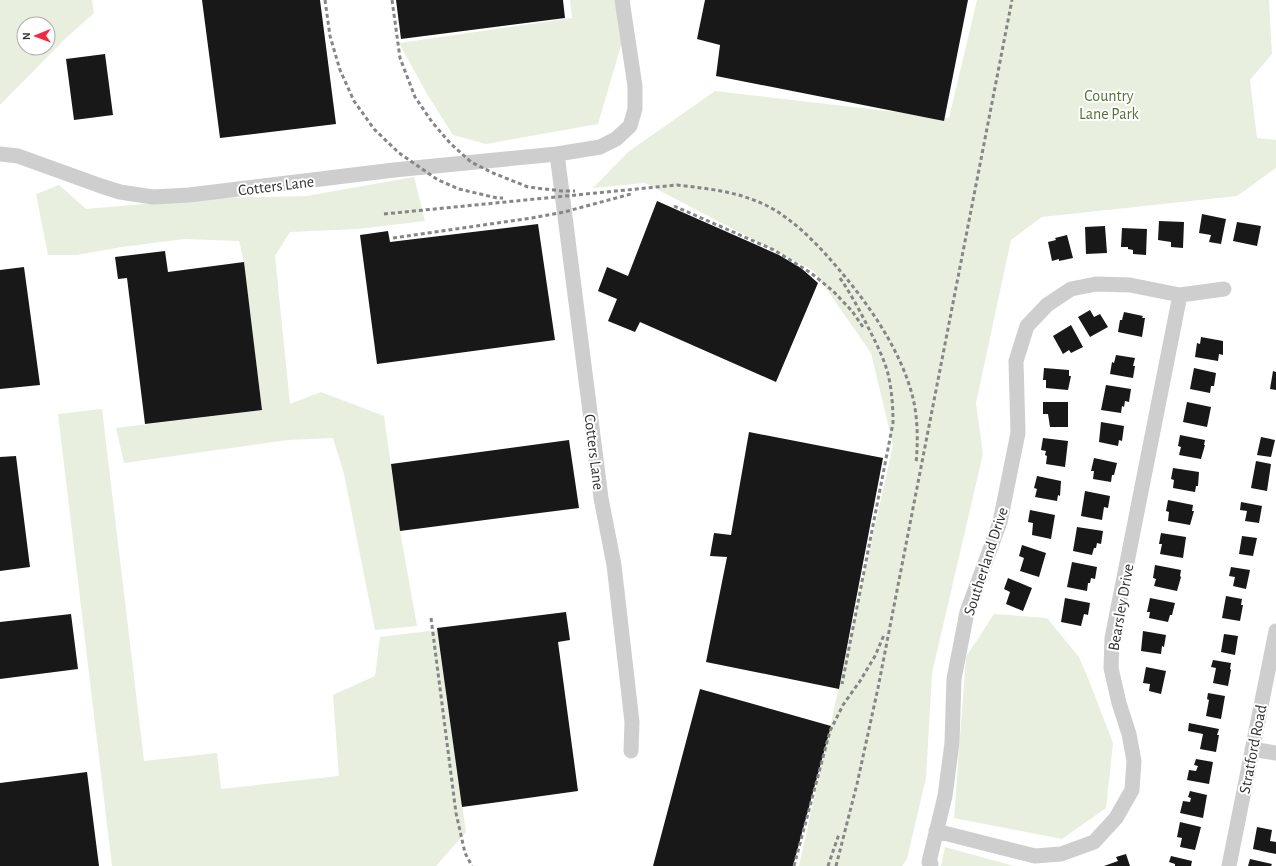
<svg xmlns="http://www.w3.org/2000/svg" width="1276" height="866" font-family="'Alegreya Sans',sans-serif">
  <style>
    .green { fill: #e8efde; fill-rule: evenodd }
    .building { fill: #181818 }
    .lines { fill: none; stroke-linecap: round; stroke-linejoin: round }
    .minor { stroke: #cecece; stroke-width: 15 }
    .rail { stroke: #868686; stroke-width: 3; stroke-dasharray: 4 3; stroke-linecap: butt }
    .labels { text-anchor: middle; stroke-width: 4; stroke-linejoin: round; paint-order: stroke }
    .park-label { font-size: 16px; fill: #567139; stroke: #fff }
    .street-label { font-size: 16px; fill: #313131; stroke: #fff }
  </style>
  <rect width="100%" height="100%" fill="#fff"/>
  <path class="green" d="M0,0H92L94,13L65,39L0,105ZM24,24H48V48H24Z
    M570,0H615L623,39L598,124L486,144L453,135L427,94L399,43L572,18Z
    M977,0H1269L1272,54L1250,80L1257,138L1276,140V168L1237,196L1042,217L1011,240L976,403L983,454L932,673L926,778L907,859L902,866H799L893,445L871,353L814,271L645,183L593,188L628,152L715,91L949,118Z
    M414,177L425,221L358,229L290,232L275,256L290,404L321,392L384,416L400,531L417,626L375,630L344,474L333,438L288,440L124,463L116,428L262,410L244,262L239,241L184,239L122,247L77,255H48L36,194L59,185L86,209L215,198L306,196Z
    M102,409L144,761L217,753L221,789L339,776L333,695L375,676L380,637L437,630L466,832L436,866H112L58,414Z
    M994,614L1047,618L1079,657L1090,683L1113,743L1106,808L1062,839L954,818L966,657Z
    M945,847L1014,866H1018H941Z"/>
  <path class="building" d="M202,0H320L336,124L220,138Z
    M396,0H563L565,18L401,39Z
    M705,0H968L944,121L716,76L720,45L697,39Z
    M105,54L113,115L74,120L66,59Z
    M657,201L779,255L801,268L818,283L776,382L640,322L635,332L608,321L617,299L598,291L607,267L628,276Z
    M1202,214L1226,219L1221,244L1209,242L1211,235L1199,233Z
    M1159,221L1184,222L1183,248L1171,247V242L1158,240Z
    M1237,222L1261,226L1257,246L1233,241Z
    M538,224L555,340L377,364L360,235L388,231L390,242Z
    M1105,226L1107,253L1086,254L1085,227Z
    M1122,228L1147,229L1146,255L1133,254V250L1128,249V247H1121Z
    M1067,235L1073,258L1059,261V259L1052,261L1048,242L1056,240L1055,238Z
    M165,251L168,272L244,262L262,410L145,424L127,278L118,279L115,257Z
    M24,267L40,385L0,389V270Z
    M1090,310L1094,317L1100,314L1108,327L1090,337L1078,317Z
    M1124,312L1143,316L1142,318H1145L1142,337L1118,332L1120,320H1122Z
    M1071,325L1083,347L1071,353L1069,350L1063,354L1053,336Z
    M1201,337L1223,341V355L1219,354L1218,361L1195,357L1197,343L1200,344Z
    M1116,355L1135,358L1133,366H1135L1133,378L1110,374L1112,362L1114,363Z
    M1044,368L1069,370V376H1071L1068,390L1046,388V380H1043Z
    M1194,368L1216,373L1214,386H1211L1210,393L1190,389Z
    M1273,371L1276,372V390L1270,389Z
    M1106,385L1131,389L1129,402L1125,401L1124,407L1122,406L1121,413L1101,410Z
    M1043,402H1068V427H1050L1048,414H1043Z
    M1187,402L1211,407L1207,427L1183,422Z
    M1101,422L1124,426L1122,441L1119,440L1118,446L1099,442Z
    M749,432L883,458L839,689L706,662L727,557L710,556L714,533L731,535Z
    M1180,435L1205,440L1204,445H1205L1201,459L1179,455L1181,447L1178,446Z
    M1261,437L1275,440L1271,457L1257,455Z
    M1043,438L1068,441L1065,467L1046,464L1047,456L1045,455L1046,451L1041,450Z
    M569,440L579,508L400,531L391,464Z
    M16,456L30,567L0,571V457Z
    M1094,458L1117,463L1114,475H1112L1111,482L1093,479L1094,471H1091Z
    M1256,461L1271,464L1267,491L1251,488Z
    M1173,468L1199,472L1198,486H1196L1195,492L1173,488L1174,480L1171,479Z
    M1037,476L1061,481L1060,496L1058,495L1057,501L1035,497L1037,489L1034,488Z
    M1085,491L1110,496L1108,508L1104,507L1102,520L1081,516Z
    M1168,500L1193,505L1192,511H1194L1190,525L1168,521L1169,512L1166,511Z
    M1241,502L1262,506L1259,523L1245,521L1247,511L1240,510Z
    M1030,510L1055,515L1051,539L1032,535L1033,523L1028,522Z
    M1077,527L1103,531L1101,544L1097,543L1096,548H1094L1092,555L1073,551Z
    M1161,533L1186,537L1183,558L1160,554L1162,544H1159Z
    M1242,536L1257,538L1253,556L1239,554Z
    M1022,545L1046,553L1039,577L1020,571L1024,558L1019,556Z
    M1072,562L1097,567L1095,579L1091,578L1090,583H1088L1087,591L1067,587Z
    M1155,565L1181,570L1180,576L1181,577L1177,591L1154,586L1156,579L1153,578Z
    M1231,567L1250,570L1246,589L1233,586L1235,577L1229,576Z
    M1008,578L1032,588L1023,611L1006,604L1010,592L1004,589Z
    M1226,596L1242,599L1241,605H1243L1240,621L1222,618Z
    M1065,598L1090,603L1088,615L1084,614L1081,626L1061,622Z
    M1150,598L1175,603L1172,615H1170L1168,622L1149,618L1150,612H1147Z
    M566,612L570,640L558,642L578,791L462,807L437,628Z
    M71,614L78,669L0,679V622Z
    M1143,631L1166,635L1164,647L1162,646L1161,654L1141,651Z
    M1224,634L1238,636L1235,655L1221,652Z
    M1213,660L1231,663L1230,669L1231,670L1228,686L1213,683L1216,668L1211,667Z
    M1146,667L1166,671L1161,694L1149,691L1150,684L1143,683Z
    M700,689L831,726L793,866H653Z
    M1208,693L1225,696L1221,719L1206,716L1209,700L1207,699Z
    M1189,723L1219,729L1217,735H1219L1216,752L1200,749L1203,734L1188,731Z
    M1196,759L1213,762L1209,784L1187,780L1189,770L1196,771L1198,766L1194,765Z
    M87,772L99,866H0V783Z
    M1190,791L1207,795L1203,818L1180,813L1183,801L1190,802L1191,798L1188,797Z
    M1180,822L1201,827L1195,850L1180,847L1182,838L1177,837Z
    M1257,827L1272,830L1270,841L1276,842V854L1253,849Z
    M1126,854L1130,866H1104L1118,861L1116,857Z
    M1171,856L1192,861L1191,866H1175V864L1169,862Z
    M1250,859L1272,864L1271,866H1248Z"/>
  <g class="lines">
    <path class="minor" d="M0,154L18,156L101,186L120,192L153,197L189,195L394,170L557,154L600,147L616,139L630,126L635,109V86L622,0
      M557,154L601,498L614,565L632,722L631,751
      M1252,749L1276,753
      M936,831L1035,856L1061,854L1094,842L1116,818L1132,790L1134,761L1129,734L1119,703L1111,668L1112,638L1180,295
      M930,866L931,864L929,862L945,796L952,743L954,679L967,612L1000,522L1018,433L1016,361L1027,326L1047,305L1071,289L1096,284L1130,285L1180,295L1224,289
      M1229,866L1276,631"/>
    <path class="rail" d="M325,0L330,36L340,70L354,101L374,129L399,153L438,180L459,189L497,198H503
      M392,0L400,58L415,97L432,122L450,143L471,162L493,173L528,187L562,191H575
      M674,206L774,250L811,273L833,291L852,311L863,327
      M384,214L677,185C711,189 743,192 773,209C798,224 817,244 836,266C868,303 901,350 913,398C918,420 918,442 916,464
      M393,238L532,218L564,212L631,194
      M840,278C853,297 863,317 873,337C879,349 885,362 888,374C892,391 893,407 893,423L842,684
      M431,618L456,813L465,853L472,866
      M794,866L830,731L843,705L860,681L875,656L884,635
      M828,866L839,834
      M836,866L857,784L878,688L1012,0"/>
  </g>
  <g class="labels">
    <g class="park-label">
      <text x="1109" y="101">Country<tspan x="1109" dy="18">Lane Park</tspan></text>
    </g>
    <g class="street-label">
      <text transform="translate(276 185) rotate(-7)" y="6">Cotters Lane</text>
      <text transform="translate(595 452) rotate(83)" y="6">Cotters Lane</text>
      <text transform="translate(985 561) rotate(-72)" y="6">Southerland Drive</text>
      <text transform="translate(1120 607) rotate(-80)" y="6">Bearsley Drive</text>
      <text transform="translate(1252 749) rotate(-79)" y="6">Stratford Road</text>
    </g>
  </g>
  <g transform="translate(36 36) rotate(269)"><circle r="19" fill="#ffffff" stroke="#adadad"/>
  <path d="M0-3L7 15L0 10L-7 15Z" fill="#f52640"/>
  <text y="-6" font-size="11" font-weight="bold" text-anchor="middle" fill="#313131">N</text>
  </g>
</svg>
